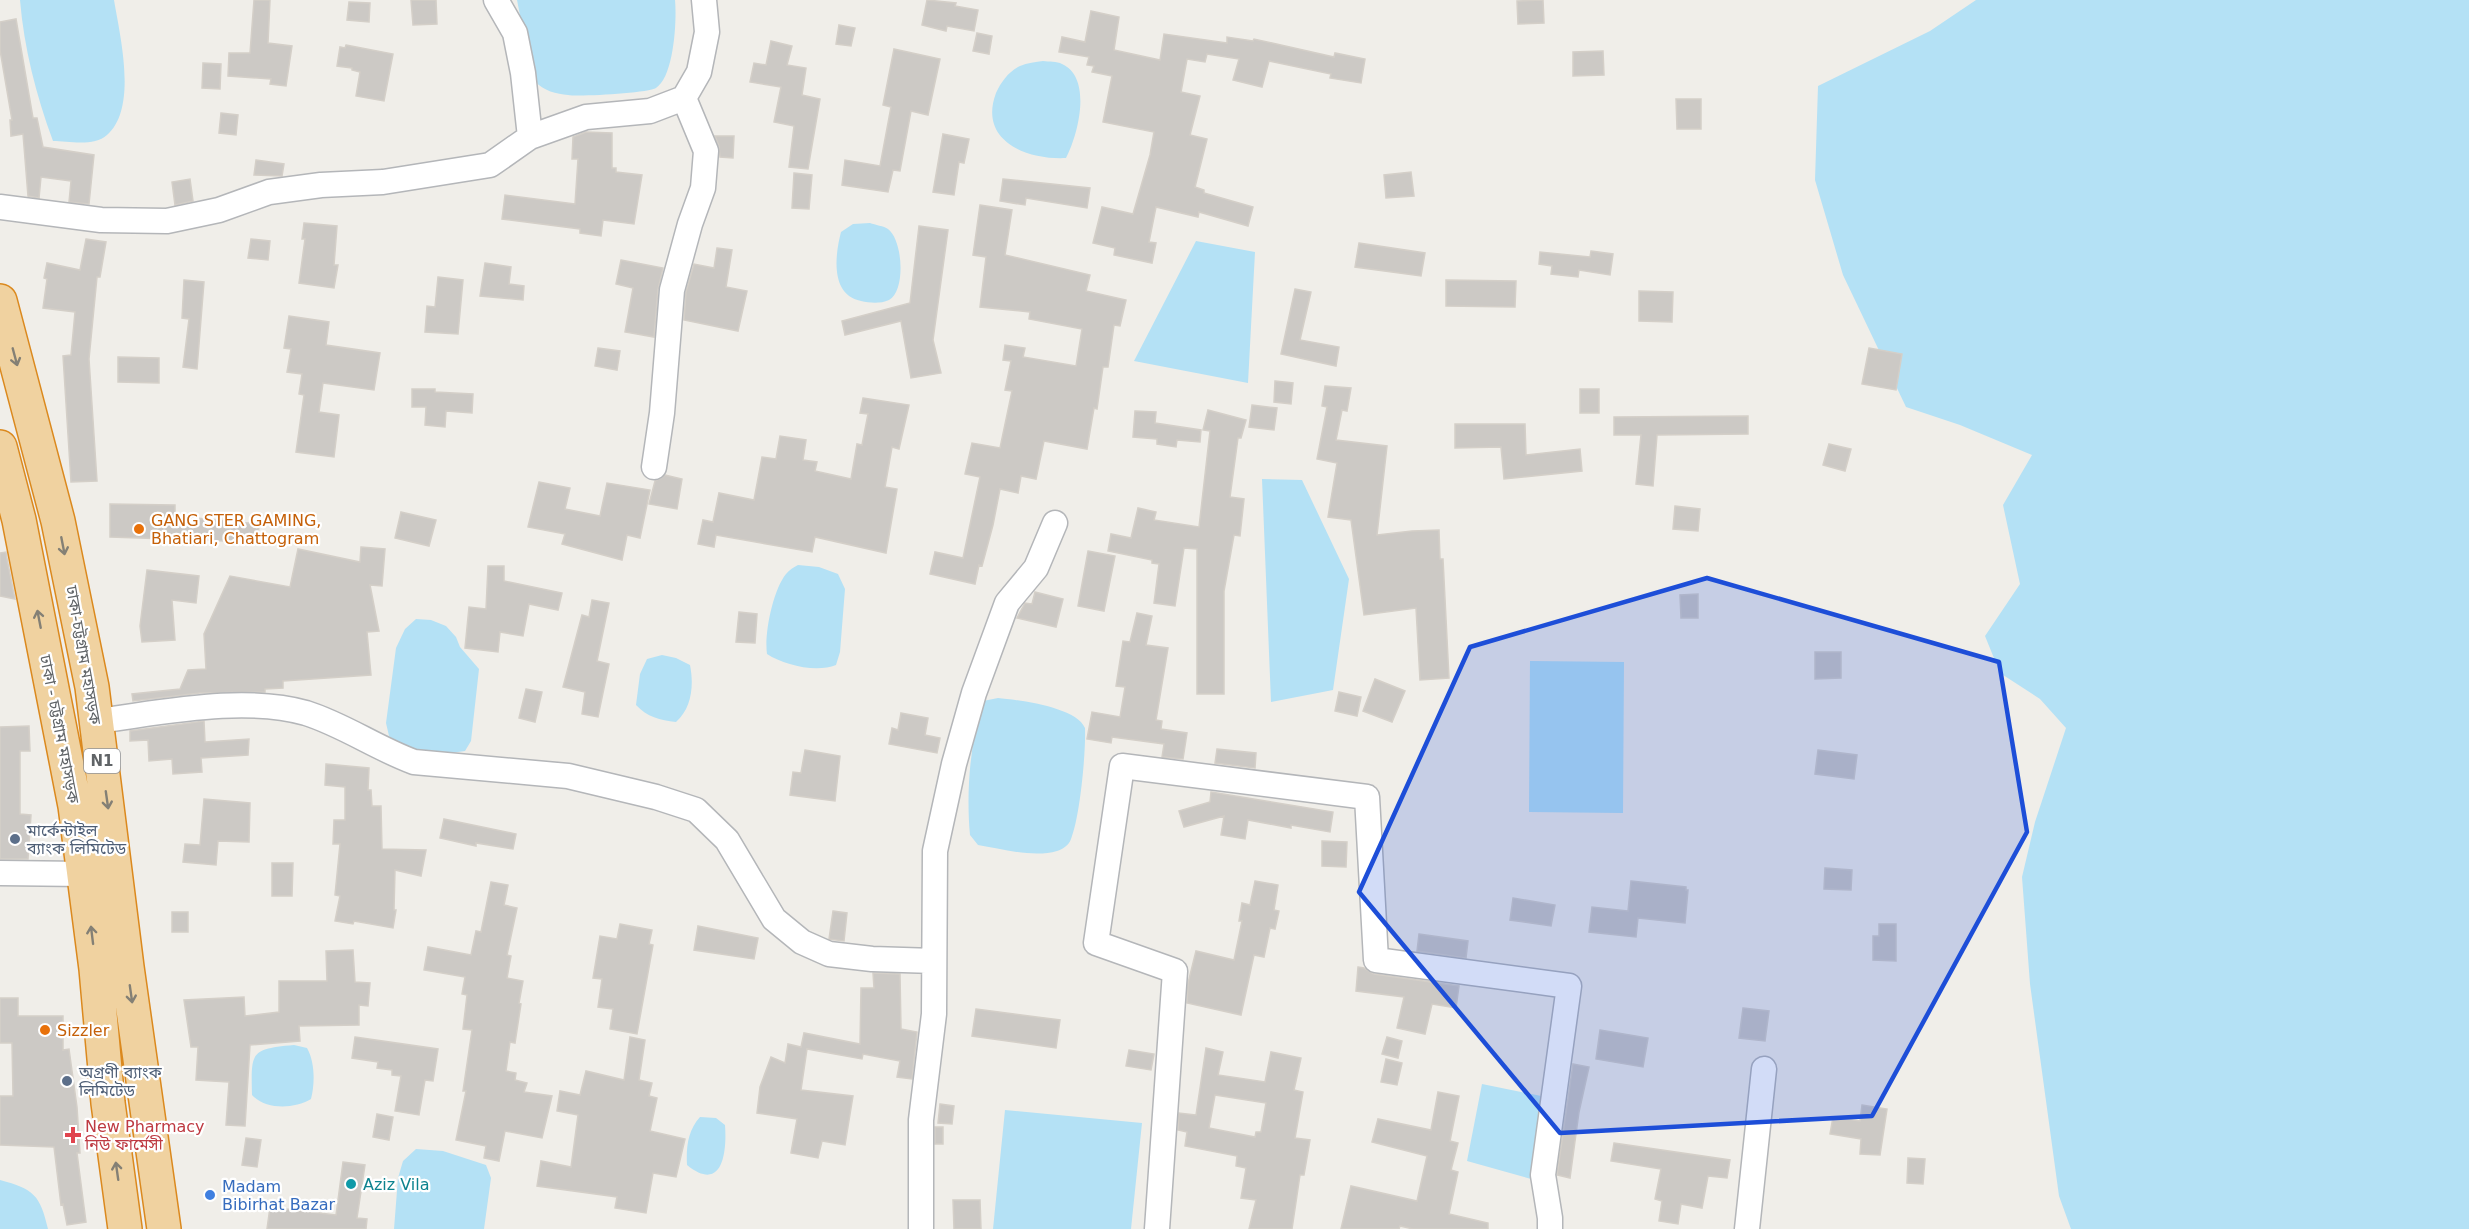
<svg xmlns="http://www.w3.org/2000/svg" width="2469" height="1229" font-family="'DejaVu Sans','Noto Sans Bengali',sans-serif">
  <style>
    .water { fill: #b4e1f5 }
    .building { fill: #ccc9c5; stroke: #d4cfc8; stroke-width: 1.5; fill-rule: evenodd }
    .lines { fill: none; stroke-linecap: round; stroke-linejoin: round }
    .minor-casing { stroke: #b4b6b9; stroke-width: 27 }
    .highway-casing { stroke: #db891e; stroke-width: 36 }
    .minor { stroke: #fff; stroke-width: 24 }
    .highway { stroke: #f0d2a0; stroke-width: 33 }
    .oneway { stroke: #848075 }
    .marked { fill: #1d4ed8; fill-opacity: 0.2; stroke: #1d4ed8; stroke-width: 4.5; stroke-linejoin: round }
    .food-dot { fill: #e8710a; stroke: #fff; stroke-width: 2 }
    .service-dot { fill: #5c6f8a; stroke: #fff; stroke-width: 2 }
    .health-dot { fill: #e0444e; stroke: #fff; stroke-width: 2 }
    .culture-dot { fill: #0f9aa8; stroke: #fff; stroke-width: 2 }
    .shop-dot { fill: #3f7fe0; stroke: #fff; stroke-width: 2 }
    .labels { text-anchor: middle; stroke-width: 4.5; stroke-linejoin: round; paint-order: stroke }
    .shield { fill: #fff; stroke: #909295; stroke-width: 1.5 }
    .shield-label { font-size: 15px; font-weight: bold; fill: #606467 }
    .food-label { font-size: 16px; fill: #c56008; stroke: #fff; text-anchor: start }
    .street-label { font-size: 16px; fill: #606467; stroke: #fff }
    .service-label { font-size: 16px; fill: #4e5e75; stroke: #fff; text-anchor: start }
    .health-label { font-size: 16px; fill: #be3a42; stroke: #fff; text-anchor: start }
    .culture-label { font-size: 16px; fill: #0d838f; stroke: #fff; text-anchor: start }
    .shop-label { font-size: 16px; fill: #366cbe; stroke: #fff; text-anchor: start }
  </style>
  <rect width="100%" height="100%" fill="#f0eee9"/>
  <path class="water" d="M20,0H114C120,36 138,108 107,135C94,147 68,141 53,141C36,95 24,48 20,0Z
    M517,0H675C677,20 674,77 656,88C648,93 579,97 568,95C557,94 543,91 535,81C530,73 520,14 517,0Z
    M1976,0H2469V1229H2071L2059,1196L2030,984L2022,877L2035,822L2066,728L2040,699L2000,673L1985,636L2020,584L2003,505L2032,455L1960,425L1906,407L1843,275L1815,180L1818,86L1930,31Z
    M1043,61C1049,62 1057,61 1062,64C1093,78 1078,135 1066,158C1027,160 978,141 996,93C1001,82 1009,71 1020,66C1027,63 1036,62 1043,61Z
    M870,223C875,225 884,226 888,229C903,240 906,291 889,300C880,304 870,303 861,301C830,295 835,255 841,232L853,224Z
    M1196,241L1255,252L1248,383L1134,361Z
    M1262,479L1302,480L1349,579L1333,690L1271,702Z
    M798,565L819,567L838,574L845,589L840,652L836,665C816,673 784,665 767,654C764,634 773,590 786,574C789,570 794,567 798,565Z
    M416,619L431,620L446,626L456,637L460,647L479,669L471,741L465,751L451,753L420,750L403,746L389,736L386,723L396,648L405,629Z
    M662,655L676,658L690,665C694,685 692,708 676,722C660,720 647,717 636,705L640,674L647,659Z
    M1530,661L1624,662L1623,813L1529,812Z
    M998,698C1019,700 1076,707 1085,728C1086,752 1080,817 1071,839C1069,845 1063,849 1057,851C1034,858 1002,849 978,845L970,835C966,791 970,743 983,701Z
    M294,1045L307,1048C315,1062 315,1084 311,1099C294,1109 266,1110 252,1095C251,1052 250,1049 294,1045Z
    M1482,1084L1546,1097L1531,1179L1467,1161Z
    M1005,1110L1142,1123L1131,1229H993Z
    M700,1117L716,1118L725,1125C727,1151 723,1194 687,1165C686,1147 688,1130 700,1117Z
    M416,1149L443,1151L486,1165L491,1178L484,1229H394L398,1178L403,1161Z
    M0,1180C34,1189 40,1195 48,1229H0Z"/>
  <path class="building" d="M254,0H270L268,43L292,46L286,86L270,84L271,79L228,76L229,53H250Z
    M411,0H436L437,24L413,25Z
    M927,0L956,3L955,6L978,10L974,31L947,26L946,31L922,25Z
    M1543,0L1544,23L1518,24L1517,1Z
    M349,2L370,3L369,22L347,20Z
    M1091,11L1119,17L1114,50L1160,60L1164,34L1227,43V37L1253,41L1254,39L1334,57L1335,53L1365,59L1361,83L1330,78L1331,74L1269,61L1262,87L1233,80L1239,59L1207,54L1205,62L1187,59L1181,92L1200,96L1190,135L1207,139L1195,187L1204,190V193L1253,207L1248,226L1199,212L1198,217L1156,207L1149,242L1156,243L1152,263L1114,255L1115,248L1093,243L1102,207L1133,214L1150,155L1154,132L1103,122L1112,76L1092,72L1094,66L1087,65L1089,57L1059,52L1062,37L1085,42Z
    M16,19L33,118H37L43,147L94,155L89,204L69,202L71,181L41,177L39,198L28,196L23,134L11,136L10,120H12L0,50V22Z
    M839,25L855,28L851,46L836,44Z
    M977,33L992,36L989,54L973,51Z
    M771,41L792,46L787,65L806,68L802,95L820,99L808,169L789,167L794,126L774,122L781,87L750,82L754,63L766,65Z
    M346,45L393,54L384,101L356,96L360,72L352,70V68L337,66L340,47L345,48Z
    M894,49L940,59L928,115L911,111L900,171L893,170L888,192L842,185L845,160L880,166L891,107L883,105Z
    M1603,51L1604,75L1573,76V52Z
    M203,63L221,64L220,89L202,88Z
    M1676,99H1701V129H1677Z
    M221,113L238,115L236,135L219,133Z
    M586,132L612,133V168H616V172L642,175L634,224L603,220L601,236L580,233V229L502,219L505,195L575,204L578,159H572L573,137Z
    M943,134L969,139L964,163L959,162L954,195L933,192Z
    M715,136H734L733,158L720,157L719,146Z
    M256,160L284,164L282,176L254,175Z
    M1411,172L1414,196L1386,198L1384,175Z
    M794,173L812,175L809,209L792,208Z
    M190,179L193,201L175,205L172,182Z
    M1003,179L1090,188L1087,208L1026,198L1025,205L1000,201Z
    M980,205L1012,210L1005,255L1090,275L1086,291L1126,300L1120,326L1114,325L1108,367H1103L1097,409L1094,408L1087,449L1044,441L1036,479L1021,476L1018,493L1000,489L993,525L982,566L979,565L975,584L930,574L935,552L963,558L980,477L965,474L972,443L1000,448L1012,391L1005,390L1011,361L1003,360L1005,345L1025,348L1023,357L1076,366L1082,329L1029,319L1030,312L980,307L986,257L973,255Z
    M304,223L337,226L334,265H338L334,288L299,283L305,239H302Z
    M919,226L948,230L933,340L941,373L911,378L901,321L845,335L842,321L910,303Z
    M86,239L106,242L100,277H97L89,359L97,481L71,482L63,356L71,355L75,312L43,308L47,279L44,278L47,263L80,270Z
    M251,239L270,241L268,260L248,258Z
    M1359,243L1425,253L1421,276L1355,267Z
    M717,248L732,250L726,287L747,291L738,331L684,320L686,292L694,264L714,268Z
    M1591,251L1613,254L1610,275L1579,270L1578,277L1551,274L1552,266L1539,264L1540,252L1590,257Z
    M621,260L663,268L658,289L654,337L625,332L633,288L616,284Z
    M485,263L511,267L509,284L524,286L523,300L480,296Z
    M438,277L463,280L458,334L425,332L427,306L435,307Z
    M184,280L204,282L197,369L183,367L189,319L182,318Z
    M1446,280L1516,281L1515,307L1446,306Z
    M1295,289L1311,292L1300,340L1339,347L1336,366L1281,354Z
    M1639,291L1673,292L1672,322L1639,321Z
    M289,316L329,322L326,345L380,353L374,390L323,383L319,412L339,415L334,457L296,452L304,395L299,394L302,374L287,372L291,349L284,348Z
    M598,348L620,351L617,370L595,366Z
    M1869,348L1902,354L1896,390L1862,384Z
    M118,357L159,358V383L118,382Z
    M1275,381L1293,383L1291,404L1274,402Z
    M1325,386L1351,388L1347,411L1342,410L1336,440L1387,446L1377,535L1412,531L1439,530L1440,559H1443L1449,678L1420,680L1416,608L1364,615L1351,520L1328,517L1337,463L1317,459L1327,407L1322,406Z
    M412,389H435V392L473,394L472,413L446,411L445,427L425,425L426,407H412Z
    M1580,389H1599V413H1580Z
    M863,398L909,405L899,449L892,447L885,487L897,489L886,553L815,537L812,552L716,535L714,547L698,544L703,520L713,522L719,493L754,500L762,457L776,459L780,436L806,440L803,460L817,462L815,471L851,479L857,444L862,445L868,414L860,413Z
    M1252,405L1277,408L1274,430L1249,427Z
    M1208,410L1246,420L1241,438H1238L1230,497L1244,499L1240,536L1234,535L1224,591V694H1197V549L1184,548L1175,606L1154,603L1159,564L1152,563V560L1108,551L1111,534L1131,538L1138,508L1156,512L1154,520L1199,527L1210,431L1203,430Z
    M1135,411L1156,412L1155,423L1201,430L1200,442L1177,440L1176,447L1157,444V439L1133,437Z
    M1748,416V434L1657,435L1653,486L1636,484L1641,435H1614V417Z
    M1455,424H1525L1526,455L1580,449L1582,471L1504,479L1501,447L1455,448Z
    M1829,444L1851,449L1845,471L1823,465Z
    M665,475L682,479L677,509L649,504L655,481Z
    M539,482L570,488L565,509L600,516L607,483L650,490L640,538L627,535L622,560L562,544L565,534L528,527Z
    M110,504L175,505V516L259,524L258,542L110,537Z
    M1675,506L1700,509L1698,531L1673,529Z
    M401,512L436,520L429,546L395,538Z
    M361,547L385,549L382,586L370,585L379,631L367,632L371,675L283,681V688L265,689V692L200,693L133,701L132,694L180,689L188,670L206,669L204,634L230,576L290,587L298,549L360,562Z
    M1088,551L1115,556L1104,611L1078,606Z
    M6,552L7,559L15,599L0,596V553Z
    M488,566H504V581L562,593L558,610L529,604L523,636L500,632L498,652L465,648L469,607L486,609Z
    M147,570L199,576L196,603L172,600L175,640L142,642L140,626Z
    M1035,592L1063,599L1056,627L1017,618L1025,603L1032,604Z
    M1698,594V618H1681L1680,595Z
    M592,600L609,603L597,661L609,664L598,717L582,714L585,692L563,687L582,615L589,617Z
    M739,612L757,614L755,643L736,642Z
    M1137,613L1152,616L1146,645L1168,648L1156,720L1162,721L1161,729L1187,733L1183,759L1162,757L1164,744L1112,737L1111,743L1087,739L1092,712L1120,717L1125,687L1116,686L1123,641L1130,642Z
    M1815,652H1841V678L1815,679Z
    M1375,679L1405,691L1392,722L1363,711Z
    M526,689L542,692L535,722L519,718Z
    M1339,692L1361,697L1357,716L1335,711Z
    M901,713L928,718L925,735L940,738L937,753L889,744L892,728L898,730Z
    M204,721L205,742L249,739L248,755L201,758L202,772L173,774L172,759L149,761L148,740L130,741V731Z
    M29,726L30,751H20V814L31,815L28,859H0V727Z
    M1217,749L1256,753L1255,768L1215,763Z
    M805,750L840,756L835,801L790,795L793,772L801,773Z
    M1818,750L1857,755L1854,779L1815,774Z
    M326,764L369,768L368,790H371L372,806H381L382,849L426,850L421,876L395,870L394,910H396L393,928L354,921L353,924L335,921L340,896L335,895L340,844H333L334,820H345V787L325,785Z
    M1211,792L1333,812L1330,832L1291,825V828L1248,820L1245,839L1221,835L1224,816L1184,827L1179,811L1210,802Z
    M204,799L250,803L249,842L218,841L216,865L183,862L185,844L200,845Z
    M444,819L516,834L513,849L476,843V846L440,838Z
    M1322,841L1347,842L1346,867L1322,866Z
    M272,863H293L292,896H272Z
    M1825,868L1852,870L1851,890L1824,889Z
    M1255,881L1278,885L1274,910L1279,911L1275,929L1270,928L1264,957L1254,955L1241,1015L1187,1003L1188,983L1196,951L1234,960L1242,921H1239L1242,903L1250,905Z
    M1631,881L1686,887V890H1688L1685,923L1638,918L1636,937L1589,932L1592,907L1628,911Z
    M491,882L508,885L504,905L517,908L507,955L511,956L507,978L523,981L519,1003L521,1004L515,1043L510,1042L506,1071L516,1073L515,1080L527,1083L524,1092L552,1096L542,1138L505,1131L499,1161L484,1158L486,1146L456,1140L466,1091H463L472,1030L463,1029L467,995L462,994L465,977L424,970L428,947L471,955L476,931L481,932Z
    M1513,898L1555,905L1551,926L1510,920Z
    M833,911L847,913L844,941L829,939Z
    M172,912H188V932H172Z
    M620,924L652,930L649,944L653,945L637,1034L610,1029L613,1009L598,1007L602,979L593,978L600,936L617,939Z
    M1879,924H1896V961L1873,960V936H1879Z
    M698,926L758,938L754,959L694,950Z
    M1419,934L1468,941L1466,958L1417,951Z
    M353,950L355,982L370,983L368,1006L359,1005V1025L299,1026L300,1041L250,1045L245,1126L226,1125L229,1082L196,1080L198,1047H191L184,1000L244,997L245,1016L279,1012V981H327L326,951Z
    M1358,967L1364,968L1374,974L1459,986L1456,1008L1432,1004L1425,1034L1397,1028L1404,997L1356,991Z
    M873,973L900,974L901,1029L917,1032L912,1079L897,1077L900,1061L863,1054L862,1059L807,1049L801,1090L853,1096L845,1145L822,1141L818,1158L791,1153L797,1119L757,1113L760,1087L771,1057L785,1063L788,1044L801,1047L804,1033L860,1044L861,988H874Z
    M0,998H18V1016H63V1050L69,1049L77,1107L80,1153H77L86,1222L67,1225L63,1204L61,1205L54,1147L0,1145V1096H13L12,1043H0Z
    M1743,1008L1769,1011L1765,1041L1739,1038Z
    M976,1009L1060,1020L1056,1048L972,1036Z
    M1600,1030L1648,1038L1643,1067L1596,1059Z
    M355,1037L438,1049L433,1081L425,1080L419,1115L395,1111L401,1076L392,1075V1070L377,1068L378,1062L352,1058Z
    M630,1037L645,1040L639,1080L652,1083L649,1096L657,1098L650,1131L685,1139L676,1177L653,1173L646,1213L615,1208L617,1197L537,1186L541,1161L571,1167L578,1115L557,1111L560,1091L580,1095L586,1071L624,1080Z
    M1387,1037L1402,1041L1398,1058L1382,1054Z
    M1206,1048L1223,1052L1218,1075L1265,1082L1271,1052L1301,1058L1294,1090L1303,1092L1295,1138L1310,1140L1304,1175H1300L1292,1229H1249L1256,1200L1241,1198L1246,1168L1236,1166L1237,1156L1185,1146L1187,1132L1178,1130L1179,1113L1196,1115ZM1215,1095L1266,1103L1261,1132H1256L1255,1137L1209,1128Z
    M1129,1050L1154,1054L1151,1070L1126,1066Z
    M1386,1059L1402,1063L1397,1085L1381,1082Z
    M1573,1064L1589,1067L1579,1112L1570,1178L1557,1175Z
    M1438,1092L1459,1096L1450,1141L1458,1143L1451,1170L1458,1172L1449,1214L1488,1223V1229H1413L1400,1226L1399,1229H1341L1351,1186L1417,1201L1427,1156L1372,1142L1378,1119L1431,1130Z
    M940,1104L954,1106L952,1124L938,1123Z
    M1862,1105L1887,1109L1880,1155L1860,1154L1861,1139L1830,1134L1833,1117L1860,1121Z
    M377,1114L393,1117L389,1140L373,1137Z
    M935,1127H943V1144H935Z
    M246,1138L261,1140L257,1167L242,1165Z
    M1614,1143L1730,1160L1727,1178L1708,1176L1702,1208L1681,1204L1678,1224L1659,1221L1662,1201L1655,1199L1661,1169L1611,1161Z
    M1908,1158L1925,1159L1923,1184L1907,1183Z
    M343,1162L365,1165L357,1218L367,1219L366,1229H267L270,1207L336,1215Z
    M953,1200H980L981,1229H954Z"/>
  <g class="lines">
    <g class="minor-casing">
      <path id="minor" d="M496,0L515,33L523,73L530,137
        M0,207L101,220L167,221L219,210L269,192L321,185L383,182L490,165L530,137L586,117L650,111L684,98L699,72L707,32L704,0
        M654,467L662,413L672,290L690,224L703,188L706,151L684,98
        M96,721C161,713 242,695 306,713C344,725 376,748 414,762L568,776L656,797L696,810L727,840L774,919L802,942L829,954L872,959L934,961
        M0,873L84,874
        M921,1229V1120L934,1014L935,851L954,764L974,693L1007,603L1036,568L1055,523
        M1157,1229L1175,971L1096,943L1122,766L1367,797L1376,960L1569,986L1543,1175L1550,1218V1229
        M1747,1229L1764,1069"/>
    </g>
    <g class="highway-casing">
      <path id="highway" d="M0,301L58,521L92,687L127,967L164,1229
        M0,447L19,520L75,806L96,969L108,1103L125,1229"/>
    </g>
    <use href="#minor" class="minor"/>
    <use href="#highway" class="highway"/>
  </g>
  <defs><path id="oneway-shaft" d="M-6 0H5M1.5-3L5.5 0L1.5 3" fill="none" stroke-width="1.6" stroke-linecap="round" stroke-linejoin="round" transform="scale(1.5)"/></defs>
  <g class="oneway">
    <use href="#oneway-shaft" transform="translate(15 357) rotate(75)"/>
    <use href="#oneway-shaft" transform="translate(63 546) rotate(79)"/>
    <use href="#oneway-shaft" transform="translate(39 619) rotate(-101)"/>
    <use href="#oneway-shaft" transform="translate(107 800) rotate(82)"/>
    <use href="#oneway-shaft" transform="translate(92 935) rotate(-97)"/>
    <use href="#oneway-shaft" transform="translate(131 994) rotate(82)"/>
    <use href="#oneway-shaft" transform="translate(117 1171) rotate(-98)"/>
  </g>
  <path class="marked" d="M1707,578L1999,662L2027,832L1872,1116L1560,1133L1359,892L1470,647Z"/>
  <g class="food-dot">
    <circle cx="139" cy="529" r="6"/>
    <circle cx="45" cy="1030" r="6"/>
  </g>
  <g class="service-dot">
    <circle cx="15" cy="839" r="6"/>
    <circle cx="67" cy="1081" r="6"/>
  </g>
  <path class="health-dot" d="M70 1126h6v6h6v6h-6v6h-6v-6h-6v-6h6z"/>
  <circle class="culture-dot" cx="351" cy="1184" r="6"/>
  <circle class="shop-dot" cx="210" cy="1195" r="6"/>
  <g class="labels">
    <rect class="shield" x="84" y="749" width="36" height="24" rx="4.5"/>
    <g class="shield-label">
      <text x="102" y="766">N1</text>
    </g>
    <g class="food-label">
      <text x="151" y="526">GANG STER GAMING,<tspan x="151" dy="18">Bhatiari, Chattogram</tspan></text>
      <text x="57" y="1036">Sizzler</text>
    </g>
    <g class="street-label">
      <text transform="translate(84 655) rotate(80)" y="6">ঢাকা-চট্টগ্রাম মহাসড়ক</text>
      <text transform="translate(60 729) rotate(79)" y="6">ঢাকা - চট্টগ্রাম মহাসড়ক</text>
    </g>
    <g class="service-label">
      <text x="27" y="836">মার্কেন্টাইল<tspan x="27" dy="18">ব্যাংক লিমিটেড</tspan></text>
      <text x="79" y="1078">অগ্রণী ব্যাংক<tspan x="79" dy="18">লিমিটেড</tspan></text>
    </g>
    <g class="health-label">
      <text x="85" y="1132">New Pharmacy<tspan x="85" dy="18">নিউ ফার্মেসী</tspan></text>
    </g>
    <g class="culture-label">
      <text x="363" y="1190">Aziz Vila</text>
    </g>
    <g class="shop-label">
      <text x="222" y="1192">Madam<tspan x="222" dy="18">Bibirhat Bazar</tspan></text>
    </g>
  </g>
</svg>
